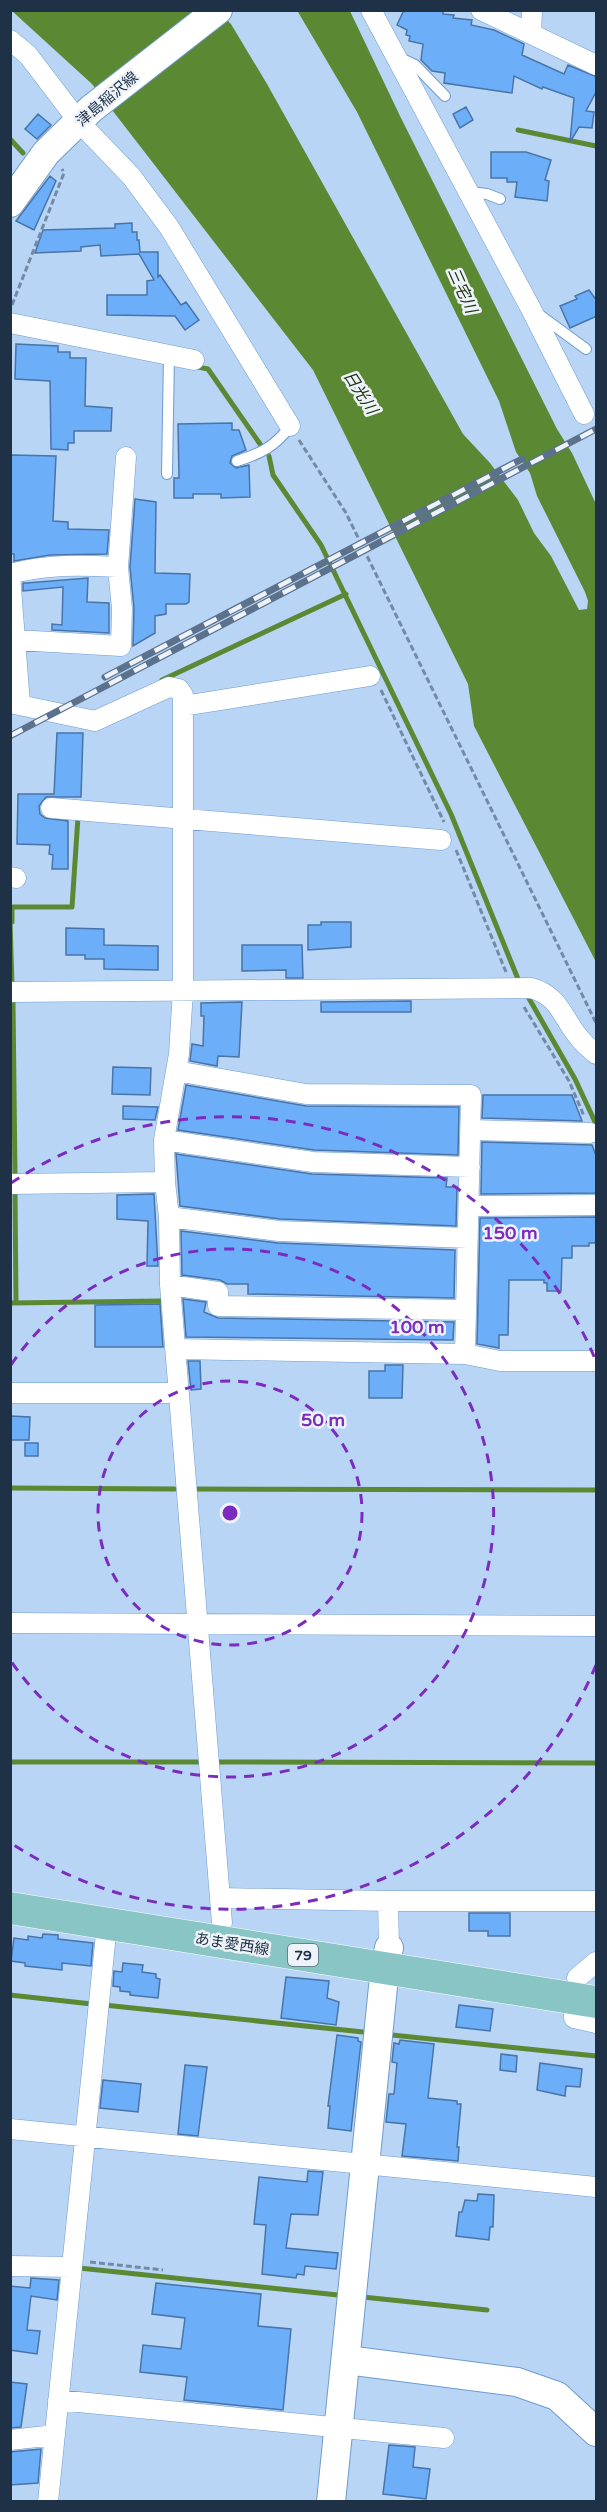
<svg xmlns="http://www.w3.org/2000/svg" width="607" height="2512" font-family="'Varela Round','Noto Sans JP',sans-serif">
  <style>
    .water { fill: #5b8933 }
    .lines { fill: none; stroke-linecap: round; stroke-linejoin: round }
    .stream { stroke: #5b8933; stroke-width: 5 }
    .building { fill: #6daef9; stroke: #4874a7; stroke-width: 1.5 }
    .lane-casing { stroke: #6e9bd0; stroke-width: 12 }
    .street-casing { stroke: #6e9bd0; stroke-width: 21 }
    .secondary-casing { stroke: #6e9bd0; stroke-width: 30 }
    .primary-casing { stroke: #fff; stroke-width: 33 }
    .path { stroke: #728aa6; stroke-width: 3; stroke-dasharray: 6 3; stroke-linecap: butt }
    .lane { stroke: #fff; stroke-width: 10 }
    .street { stroke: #fff; stroke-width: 20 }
    .secondary { stroke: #fff; stroke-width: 28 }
    .primary { stroke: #89c5c4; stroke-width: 32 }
    .rail-casing { stroke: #5b718c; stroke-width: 7 }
    .rail { stroke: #eef3f9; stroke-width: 4.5; stroke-dasharray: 14; stroke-linecap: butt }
    .ring { fill: none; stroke: #7b2cbf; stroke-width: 3; stroke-dasharray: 10 8 }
    .labels { text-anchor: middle; stroke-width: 5; stroke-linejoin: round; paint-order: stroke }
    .shield { fill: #eef3f9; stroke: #5d6b7c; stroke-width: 1.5 }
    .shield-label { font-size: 14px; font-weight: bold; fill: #1f3147 }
    .street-label { font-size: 15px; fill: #1f3147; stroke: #eef3f9 }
    .water-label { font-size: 16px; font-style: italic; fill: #20330f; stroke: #eef3f9 }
    .centre { fill: #7b2cbf; stroke: #eef3f9; stroke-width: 3 }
    .ring-label { font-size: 18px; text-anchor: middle; font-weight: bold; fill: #7b2cbf; stroke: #eef3f9; stroke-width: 5; stroke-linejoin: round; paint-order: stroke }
  </style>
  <rect width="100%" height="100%" fill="#b8d5f6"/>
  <path class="water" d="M301,10L350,11L400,116L557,429L572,453L596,504V962L474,726L468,684L313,370L92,84L12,11H218L231,24L267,84L463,434L490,463L518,500L534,533L551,556L579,610L587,609L588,601L585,592L537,496L530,473L516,452L499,401L357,112L298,12Z"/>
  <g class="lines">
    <path class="stream" d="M518,130L596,146
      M10,139L23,153
      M193,366L208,369L260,444
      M269,456L273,475L321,545L451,814L518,979
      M162,680L346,594
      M10,922L12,984
      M12,922V907H72L78,817
      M527,995L575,1079L596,1124
      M13,1002L15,1176
      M15,1191L16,1303
      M10,1303L161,1301
      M10,1488L175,1489
      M195,1489L596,1490
      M10,1762H199
      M217,1762L596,1763
      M10,1995L92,2004
      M104,2005L363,2032
      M392,2035L596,2056
      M79,2268L338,2295
      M363,2297L487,2310"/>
  </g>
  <path class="building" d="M404,10H443V14L454,15L453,18L472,20L471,25L494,30L524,44L522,55L564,74L568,65L597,77V90L586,111L594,112L592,128L579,127L570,142L574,98L543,87L542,89L514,76L512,93L444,83L445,73L432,71L421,60L423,44L409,41L410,36L406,35L407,30L397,25Z
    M466,107L473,120L460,128L453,114Z
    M38,114L51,125L37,139L25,129Z
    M491,152H526L551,160L545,180L549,181L547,201L515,197L517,182H507V178H491Z
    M50,176L56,181L34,230L16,221Z
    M132,223V232H137V240H139L140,252H158V277L160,275L181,305L186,302L199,320L185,330L175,316L107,315V295H147V281L154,280L139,254L101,256L100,245L81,247V251L35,253L43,230L115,228V224Z
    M589,290L597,301V316L570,328L560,306L577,299L575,296Z
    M16,344L58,346V352H70V358H86L85,406L112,408L111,431H74V443H68V450L51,449L50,381L15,379Z
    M232,423V430H239L246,450L232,456L230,463L236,468L249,465L250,497L221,498V494H193V498H174V478H179L178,424Z
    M10,455L56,456L53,521L68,522V529L109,530L107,554L50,555L14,561V554H10Z
    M135,499L156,502L155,573L190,574L189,602L186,604H166V614L155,616V633L133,646L134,608L130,567Z
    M88,578L87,602L109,603V633L52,630V624L62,625L63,587L23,591V583H26Z
    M57,733H83L81,797H46L39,806L40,814L45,818L68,821V869H52L53,855L49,854L50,845L17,844L18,794H54Z
    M321,922H351V947L308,950V925H321Z
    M66,928L104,929V945L158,946V970L104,969V959H85V955H66Z
    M242,945H302L303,978H286V970L242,971Z
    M411,1001V1012H321V1002Z
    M242,1002L239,1057L218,1056L217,1066L190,1061L192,1044L203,1046L204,1016H201V1003Z
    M113,1067L151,1068L150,1095L112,1094Z
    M186,1085L306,1106L459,1107L458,1155L314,1150L178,1130Z
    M483,1095H572L582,1121L482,1118Z
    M123,1106L158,1107L155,1120L123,1119Z
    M482,1142L592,1145L597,1158V1193L481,1194Z
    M176,1154L312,1174L447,1178L446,1187H457L456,1226L280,1219L180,1206Z
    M154,1194L158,1266H147L148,1221L117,1219V1195Z
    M597,1217V1243H589V1246H572V1258H562L561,1291H547V1283H544V1280H509L508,1335H499V1348L477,1344L480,1218Z
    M181,1231L278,1243L455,1250L454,1298L248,1294V1284H227L220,1280L182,1275Z
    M183,1299L206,1302L204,1312L218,1318L454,1322L453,1340L186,1337Z
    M160,1304L163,1347H95V1305Z
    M188,1361H200L201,1389L191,1390Z
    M385,1365H403L402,1398H369V1371H385Z
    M10,1416L30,1417L29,1440H10Z
    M25,1443H38V1456H25Z
    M469,1913H510V1936H488V1931H469Z
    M43,1934L58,1935V1939L93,1943L91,1966L62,1963V1970L25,1966V1963L11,1961L14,1938L28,1940V1936L42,1938Z
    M123,1963L143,1965L142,1972L156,1974V1978L160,1979L158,1998L130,1995V1992L120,1991V1987L113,1986L114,1971L122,1972Z
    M286,1977L329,1981L327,1998L339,2002L336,2025L281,2018Z
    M459,2005L493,2009L490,2031L456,2027Z
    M337,2035L358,2038V2041L361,2042L351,2131L328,2128L330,2106H328Z
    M400,2040L434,2044L428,2098L457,2101V2104H461L457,2147H459L458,2161L402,2156L406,2124L386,2122L389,2094H394L397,2063L392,2062L394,2043L399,2044Z
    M501,2054L517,2056L516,2072L500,2070Z
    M540,2063L582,2069L580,2087L566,2086L565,2096L537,2090Z
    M185,2065L207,2067L198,2136L178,2134Z
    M103,2080L141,2084L138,2112L100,2108Z
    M308,2171L323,2172L318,2215L291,2214L286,2248L338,2253L336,2269L305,2266L304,2275L297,2274L296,2278L262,2274L266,2225L254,2224L259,2177L307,2182Z
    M478,2194L494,2195L493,2227H490L489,2240L456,2236L459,2212H462L465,2200L477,2201Z
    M31,2278L59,2280L57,2300L31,2296L27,2330L40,2331L37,2354L10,2350V2286L30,2288Z
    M156,2283L261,2294L258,2326L291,2329L283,2410L184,2400L187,2377L140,2372L143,2345L181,2349L185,2318L152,2314Z
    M10,2382L27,2384L21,2427L10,2428Z
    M389,2445L415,2447L413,2467L430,2469L426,2499L383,2494Z
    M41,2449L38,2483L10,2485V2452Z"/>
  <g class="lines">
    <g class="lane-casing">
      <path id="lane" d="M398,57L415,65L445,96
        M470,192L487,194L500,199
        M537,313L586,349
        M237,461C260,454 276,446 290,426
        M167,474L169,355"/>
    </g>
    <g class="street-casing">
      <path id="street" d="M371,10L531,309L584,414
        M481,10L596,65
        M531,34L532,10
        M10,40L28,55L79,122L131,176L169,227L290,426
        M10,323L194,360
        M10,574C47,564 81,565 118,567
        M10,575L20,704
        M16,640L121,646L122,609L118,567L126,457
        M10,703L95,721L169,687L179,689L183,695V990L179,1054L164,1140L165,1182L169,1217L170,1285L222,1923
        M183,706L370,676
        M51,808L441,840
        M10,877L16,878
        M10,992L531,988C561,996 563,1021 582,1041C586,1046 592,1050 596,1054
        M176,1071L306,1094L471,1095L465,1354
        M471,1130L590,1133
        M164,1140L313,1162L470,1167
        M10,1184L165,1182
        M469,1206L596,1205
        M169,1217L279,1231L468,1238
        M170,1285L218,1292V1306L466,1310
        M175,1349L465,1354L500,1361H596
        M10,1393H179
        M10,1623L596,1626
        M220,1898L388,1901
        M389,1948L388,1901H596
        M577,1978L596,1962
        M575,1998L574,2018L596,2023
        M10,2129L596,2187
        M10,2266L72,2267
        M58,2400L444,2438
        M10,2440L55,2435
        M48,2502L107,1924"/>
    </g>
    <g class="secondary-casing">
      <path id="secondary" d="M10,203L46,153L91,109L218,10
        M347,2360L517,2382L557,2396L596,2432
        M331,2502L385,1967L389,1948"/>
    </g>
    <g class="primary-casing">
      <path id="primary" d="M10,1908L596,2002"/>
    </g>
    <path class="path" d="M12,305L64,173L62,169
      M299,440L346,513L596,1023
      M381,690L444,822
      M456,850L506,972
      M524,1007L569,1081L584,1116
      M90,2262L163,2270"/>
    <use href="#lane" class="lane"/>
    <use href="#street" class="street"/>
    <use href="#secondary" class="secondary"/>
    <use href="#primary" class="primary"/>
    <g class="rail-casing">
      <path id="rail" d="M105,677L522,459
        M10,736L596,429"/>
    </g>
    <use href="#rail" class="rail"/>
  </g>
  <g class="ring">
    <circle cx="230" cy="1513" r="132"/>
    <path d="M11 1365A264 264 0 1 1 11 1661"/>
    <path d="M596 1665A396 396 0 0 1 11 1843M11 1183A396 396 0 0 1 596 1361"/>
  </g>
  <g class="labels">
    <rect class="shield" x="288" y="1944" width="30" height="22" rx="4.5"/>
    <g class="shield-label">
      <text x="303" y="1960">79</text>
    </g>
    <g class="street-label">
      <text transform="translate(107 99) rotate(-40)" y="5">津島稲沢線</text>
      <text transform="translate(232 1944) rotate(9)" y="5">あま愛西線</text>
    </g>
    <g class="water-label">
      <text transform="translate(463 290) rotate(66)" y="6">三宅川</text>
      <text transform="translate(361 392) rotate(57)" y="6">日光川</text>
    </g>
  </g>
  <circle cx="230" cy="1513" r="9" class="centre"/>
  <g class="ring-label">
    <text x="510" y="1239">150 m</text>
    <text x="417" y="1333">100 m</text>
    <text x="323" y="1426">50 m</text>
  </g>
  <rect width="607" height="2512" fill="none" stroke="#1f3147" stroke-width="24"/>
</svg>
